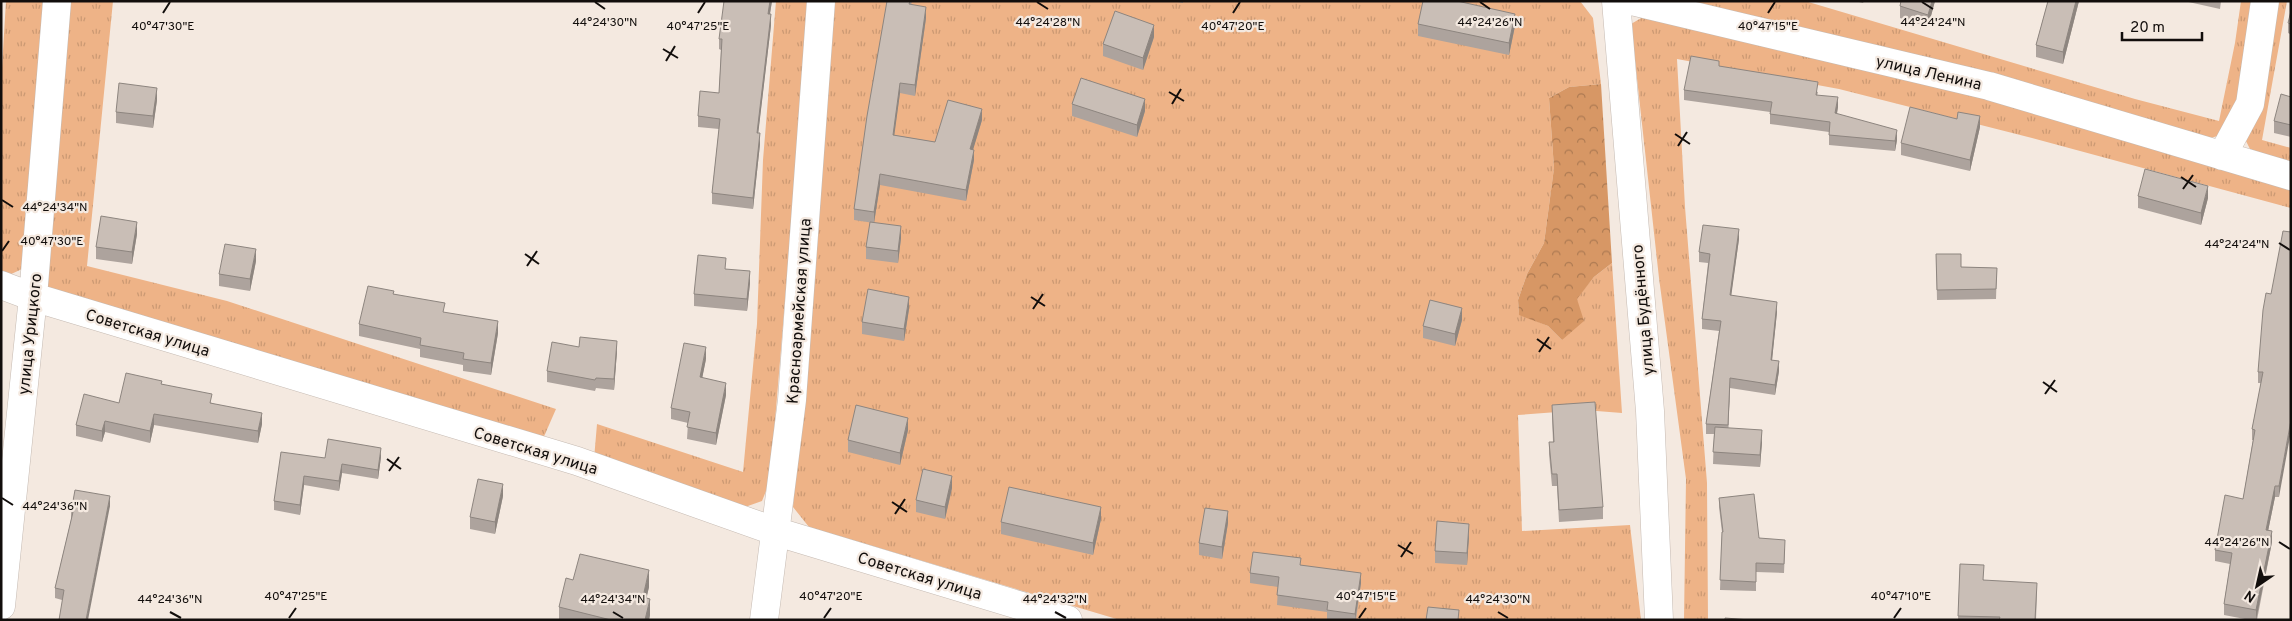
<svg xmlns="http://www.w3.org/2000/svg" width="2292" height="621" font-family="Overpass,sans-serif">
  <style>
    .grass { fill: url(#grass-tufts) }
    .forest { fill: url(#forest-crowns) }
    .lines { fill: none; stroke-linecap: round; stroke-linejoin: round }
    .minor-casing { stroke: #c5bab2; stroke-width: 29 }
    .minor { stroke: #fff; stroke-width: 28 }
    .wall { fill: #ada39d }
    .shaded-wall { fill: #8d857f }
    .building { fill: #c9beb6; stroke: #8d857f }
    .ticks { fill: none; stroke: #120e0c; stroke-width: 2 }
    .labels { text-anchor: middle; stroke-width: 4.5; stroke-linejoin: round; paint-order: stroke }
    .street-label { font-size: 16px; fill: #120e0c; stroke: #f4e9e0 }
    .ticks-label { font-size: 12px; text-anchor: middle; fill: #120e0c; stroke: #f4e9e0; stroke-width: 4.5; stroke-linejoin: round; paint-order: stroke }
  </style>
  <defs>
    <pattern id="grass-tufts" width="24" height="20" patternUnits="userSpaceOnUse" patternTransform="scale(1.25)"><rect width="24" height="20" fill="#eeb387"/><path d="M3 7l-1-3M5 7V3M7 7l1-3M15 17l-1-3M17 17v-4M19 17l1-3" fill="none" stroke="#cb9973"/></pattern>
    <pattern id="forest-crowns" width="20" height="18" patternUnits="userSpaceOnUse" patternTransform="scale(1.25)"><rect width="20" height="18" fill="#d79765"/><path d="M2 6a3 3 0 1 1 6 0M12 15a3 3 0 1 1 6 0" fill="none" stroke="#ad7a52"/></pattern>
  </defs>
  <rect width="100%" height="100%" fill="#f4e9e0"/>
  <path class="grass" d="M6,1H47L22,269L7,276L1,273V84Z
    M69,1H113L87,266L227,301L556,409L542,441L51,291L45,282Z
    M776,1H810L770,481L762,501L745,507L594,459L597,424L743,472L757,324L763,160Z
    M832,1H1580L1593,18L1601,84L1569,87L1549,98L1554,168L1544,243L1527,274L1518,300L1519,314L1548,326L1562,340L1576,299L1594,277L1612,263L1622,413L1584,410L1518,415L1522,531L1630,525L1641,620H1120L809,527L793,507Z
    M1683,1H1805L2135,99L2219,121L2235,43L2241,1H2259L2240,104L2224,134L2201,141Z
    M2272,1H2287L2262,140L2291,148V165L2250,149L2245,139Z
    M1648,14L1771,40L2291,182V208L2032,138L1839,89L1677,59L1685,207L1707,483L1708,620H1684L1686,479L1659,278L1631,24Z"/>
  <path class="forest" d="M1601,84L1612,263L1594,277L1577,299L1584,321L1562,340L1548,326L1519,315L1518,300L1527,274L1544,243L1554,168L1549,98L1569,87Z"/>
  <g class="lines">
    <g class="minor-casing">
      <path id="minor" d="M1616,1L1650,411L1659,620
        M1631,1L1989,86L2291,176
        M2222,156L2250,104L2265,1
        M1,285L33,297L577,461L774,531L1068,620
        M1,606L33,297L57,1
        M764,620L792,400L821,1"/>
    </g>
    <use href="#minor" class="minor"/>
  </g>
  <path class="wall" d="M772,1L770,14L771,25L758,133L760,144L753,209L712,204V193L719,129L698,127V116L719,93L721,50L719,49V39Z
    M887,1H912L911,5L926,18L915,96L900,93L894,135L935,142L982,120L973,149L974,160L966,201L880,185L874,223L901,238L898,263L866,259V247L874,223L854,220V209Z
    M1172,1H1183V3Z
    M1855,1H1864L1863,3Z
    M1901,1H1935L1928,27L1900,18V6Z
    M2048,1H2079L2063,64L2036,57V45Z
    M2184,1H2221L2220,9Z
    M2291,11V44L2290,34L2288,33V23Z
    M1418,24L1515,26L1509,55L1418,36Z
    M1154,37L1143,70L1103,56V44Z
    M1719,66L1818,92L1817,96L1838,107L1837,114L1897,140L1895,151L1829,145V132L1770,124V112L1684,100V90Z
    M2291,97V137L2274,133V121Z
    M157,100L153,128L116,123V112Z
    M1072,104L1145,111L1137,137L1072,116Z
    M1980,127L1970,171L1901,155V143Z
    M2138,196L2208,198L2201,225L2138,208Z
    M2283,231L2279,497H2275L2268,531L2272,542L2257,620H2250L2224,615V604L2230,564L2215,561V550L2243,499L2253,440H2252V429L2261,383H2258V372Z
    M137,234L132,264L96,259V247Z
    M1739,239L1731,295L1777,312L1772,360L1779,371L1775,395L1730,388L1728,428L1762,442L1760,467L1713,464L1714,434H1706V424L1719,331L1702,329V319L1708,263L1699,262V252Z
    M1936,254L1961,267L1997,268L1996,299L1937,300Z
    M256,261L250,291L219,286V274Z
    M726,269L750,283L747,311L694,306V294Z
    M394,294L445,313L498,333L491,375L463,371V365L420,357V349L359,336V324Z
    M909,309L904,341L862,334V322Z
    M1462,320L1455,346L1423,338V326Z
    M579,347L617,351L614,390L596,388L595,391L547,382V371Z
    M706,359L702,378L726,395L716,445L687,439L688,423L671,419V408Z
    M162,384L212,403L262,424L258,443L154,425L150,443L105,432L102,442L76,436V425L119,403Z
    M1552,405L1603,507V519L1559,522L1557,486H1552L1549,454V442H1553L1552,417Z
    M908,430L900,465L848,452V440Z
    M381,457L378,479L342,473L339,491L304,485L300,515L274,510V501L325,458Z
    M952,488L945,519L916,512V500Z
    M503,496L495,534L470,529V517Z
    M1719,498L1759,538L1785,549L1784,573L1756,572V591L1720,590L1722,532L1719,507Z
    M110,506L62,600L55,598V588L71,520V512Z
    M1101,519L1093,555L1001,534V522Z
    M1228,523L1222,559L1199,555V543Z
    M1469,536L1467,565L1435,563V551Z
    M1960,564L1984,580L2037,592L2036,620H1958Z
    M1301,565L1361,583L1356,620H1327V612L1277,605L1278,587L1250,583V573Z
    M573,580L649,587L646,598L650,615L649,620H559V607Z"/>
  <path class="shaded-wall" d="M770,1H772L768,25V14Z
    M1932,1H1935L1928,27V15Z
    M2076,1H2079L2063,64V52Z
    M926,7V18L915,96V85Z
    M771,14V25L757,144V133Z
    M1515,14V26L1509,55V43Z
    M1154,25V37L1143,70V58Z
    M900,83V93L893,145V135Z
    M157,88V100L153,128V116Z
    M1838,97V107L1835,123V113Z
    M1145,99V111L1137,137V125Z
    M982,109V120L970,160V149Z
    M1980,116V127L1970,171V160Z
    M1897,130V140L1895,151V141Z
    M760,133V144L753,209V198Z
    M974,150V160L966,201V190Z
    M880,174V185L874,223V212Z
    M2208,186V198L2201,225V213Z
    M137,222V234L132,264V252Z
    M901,226V238L898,263V251Z
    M1739,229V239L1730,305V295Z
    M256,249V261L250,291V279Z
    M750,271V283L747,311V299Z
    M909,297V309L904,341V329Z
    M1777,302V312L1771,370V360Z
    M1462,308V320L1455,346V334Z
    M498,321V333L491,375V363Z
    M617,341V351L614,390V379Z
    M706,347V359L700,389V377Z
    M1779,361V371L1775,395V385Z
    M1730,378V388L1728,435V425Z
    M726,383V395L716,445V433Z
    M262,413V424L258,443V431Z
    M154,414V425L150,443V431Z
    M908,418V430L900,465V453Z
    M2291,420V431L2279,497V486Z
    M105,421V432L102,442V431Z
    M1762,430V442L1760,467V455Z
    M381,448V457L378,479V470Z
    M342,464V473L339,491V481Z
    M304,476V485L300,515V505Z
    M952,476V488L945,519V507Z
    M503,484V496L495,534V522Z
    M2275,486V497L2266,541V530Z
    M110,496V506L88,620H86Z
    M1101,507V519L1093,555V543Z
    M1228,511V523L1222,559V547Z
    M1469,524V536L1467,565V553Z
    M2272,531V542L2256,620V610Z
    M649,570V587L643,614V597Z
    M1361,573V583L1355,620V614Z
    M650,599V615L649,620H645Z"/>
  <path class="building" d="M724,1H770L768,14H771L757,133H760L753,198L712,193L720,119L698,116L700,91L719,93L722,39H719Z
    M887,1H910L909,4L926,7L915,85L900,83L893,135L935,142L948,100L982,109L970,149L974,150L966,190L880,174L874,212L854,209L867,116Z
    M1423,1H1457L1515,14L1509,43L1418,24Z
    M1901,1H1932L1928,15L1900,6Z
    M2048,1H2076L2063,52L2036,45Z
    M1115,11L1154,25L1143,58L1103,44Z
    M2291,11V24L2288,23Z
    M1691,56L1719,61V66L1818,82L1816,95L1838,97L1835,113L1897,130L1895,141L1829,135L1830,122L1770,114L1772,102L1684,90Z
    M1081,78L1145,99L1137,125L1072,104Z
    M119,83L157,88L153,116L116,112Z
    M2281,94L2291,97V125L2274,121Z
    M1910,107L1957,119L1958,112L1980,116L1970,160L1901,143Z
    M2145,169L2208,186L2201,213L2138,196Z
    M101,216L137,222L132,252L96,247Z
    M870,222L901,226L898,251L866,247Z
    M1703,225L1739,229L1730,295L1777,302L1771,360L1779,361L1775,385L1730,378L1728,425L1706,424L1721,321L1702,319L1710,254L1699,252Z
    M2283,231L2291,232V420L2279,486H2275L2266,530L2272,531L2256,610L2224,604L2232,553L2215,550L2225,495L2243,499L2255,430L2252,429L2263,372H2258L2263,310L2266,293L2271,294Z
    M225,244L256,249L250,279L219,274Z
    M1936,254H1961V267L1997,268L1996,289L1937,290Z
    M698,255L726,258L725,269L750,271L747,299L694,294Z
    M368,286L394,291L393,294L445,303L443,312L498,321L491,363L463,359L464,353L420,345L421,338L359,324Z
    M868,289L909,297L904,329L862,322Z
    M1430,300L1462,308L1455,334L1423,326Z
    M580,337L617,341L614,379L596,378L595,380L547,371L552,342L579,347Z
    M684,343L706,347L700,377L726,383L716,433L687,427L690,412L671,408Z
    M126,373L162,381L161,384L212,394L210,403L262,413L258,431L154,414L150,431L105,421L102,431L76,425L84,394L119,403Z
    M1595,402L1603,507L1559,510L1557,474H1552L1549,442H1554L1552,405Z
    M856,405L908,418L900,453L848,440Z
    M1715,427L1762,430L1760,455L1713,452Z
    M328,439L381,448L378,470L342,464L339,481L304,476L300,505L274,501L281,452L325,458Z
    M923,469L952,476L945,507L916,500Z
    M478,479L503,484L495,522L470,517Z
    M1009,487L1101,507L1093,543L1001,522Z
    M75,490L110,496L86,620H59L64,590L55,588L73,512H71Z
    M1754,494L1759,538L1785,540L1784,564L1756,563V582L1720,580L1722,532H1723L1719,498Z
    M1205,508L1228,511L1222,547L1199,543Z
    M1437,521L1469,524L1467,553L1435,551Z
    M1253,552L1301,558L1300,565L1361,573L1355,614L1327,610L1328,602L1277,595L1279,577L1250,573Z
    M580,554L649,570L643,597L650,599L645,620H611L559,607L566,578L573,580Z
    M1960,564L1984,565L1983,580L2037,583L2035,620H1999L2000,617L1958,616Z
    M1428,607L1459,610L1458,620H1426Z
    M1725,618L1750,620H1725Z"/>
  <path class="ticks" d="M595,2L605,9M1037,2L1048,9M1480,2L1490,9M1922,2L1933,9M163,13L170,2M698,13L705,2M1233,13L1240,2M1768,13L1775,2M663,49L678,58M666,61L675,46M1169,92L1184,101M1172,104L1181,89M1675,134L1690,144M1678,146L1687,132M2181,177L2196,187M2183,189L2193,175M2,200L13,207M2279,243L2290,250M2,251L9,241M525,254L539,264M527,266L537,251M1031,297L1045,306M1033,309L1043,294M1537,339L1551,349M1539,352L1549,337M2043,382L2057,392M2045,394L2055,380M387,459L401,469M389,471L399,457M2,498L13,505M892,502L907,512M895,514L905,499M2279,542L2290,549M1398,545L1413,554M1401,557L1411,542M170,612L181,618M613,612L623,618M1055,612L1066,618M1498,612L1508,618M289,618L296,608M824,618L831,608M1359,618L1366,608M1894,618L1901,608"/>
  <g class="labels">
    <g class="street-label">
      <text transform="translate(1929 72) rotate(13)" y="6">улица Ленина</text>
      <text transform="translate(1642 310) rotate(-95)" y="6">улица Будённого</text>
      <text transform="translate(798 311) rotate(-86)" y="6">Красноармейская улица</text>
      <text transform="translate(148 332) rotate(17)" y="6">Советская улица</text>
      <text transform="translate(29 334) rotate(-84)" y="6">улица Урицкого</text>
      <text transform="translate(536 450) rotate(17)" y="6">Советская улица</text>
      <text transform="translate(920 575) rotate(17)" y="6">Советская улица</text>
    </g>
  </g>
  <g class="ticks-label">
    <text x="605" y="26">44°24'30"N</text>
    <text x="1048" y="26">44°24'28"N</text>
    <text x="1490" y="26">44°24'26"N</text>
    <text x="1933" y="26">44°24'24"N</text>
    <text x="163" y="30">40°47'30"E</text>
    <text x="698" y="30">40°47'25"E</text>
    <text x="1233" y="30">40°47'20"E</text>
    <text x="1768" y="30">40°47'15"E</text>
    <text x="55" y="211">44°24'34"N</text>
    <text x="52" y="245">40°47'30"E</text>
    <text x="2237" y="248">44°24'24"N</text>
    <text x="55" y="510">44°24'36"N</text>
    <text x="2237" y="546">44°24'26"N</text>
    <text x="296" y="600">40°47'25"E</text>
    <text x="831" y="600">40°47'20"E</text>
    <text x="1366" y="600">40°47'15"E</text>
    <text x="1901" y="600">40°47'10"E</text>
    <text x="170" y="603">44°24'36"N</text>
    <text x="613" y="603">44°24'34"N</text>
    <text x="1055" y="603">44°24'32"N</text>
    <text x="1498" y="603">44°24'30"N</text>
  </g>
  <rect width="2292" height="621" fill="none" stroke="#120e0c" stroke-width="5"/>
  <g transform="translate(2257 586) rotate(214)" stroke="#f4e9e0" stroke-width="4" paint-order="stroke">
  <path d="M0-4L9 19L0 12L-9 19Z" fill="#120e0c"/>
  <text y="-8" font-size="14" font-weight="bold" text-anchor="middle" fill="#120e0c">N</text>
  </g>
  <path d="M2122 32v8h80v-8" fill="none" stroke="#120e0c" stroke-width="2.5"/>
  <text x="2130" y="32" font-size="15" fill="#120e0c" stroke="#f4e9e0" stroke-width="4" paint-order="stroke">20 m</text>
</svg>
